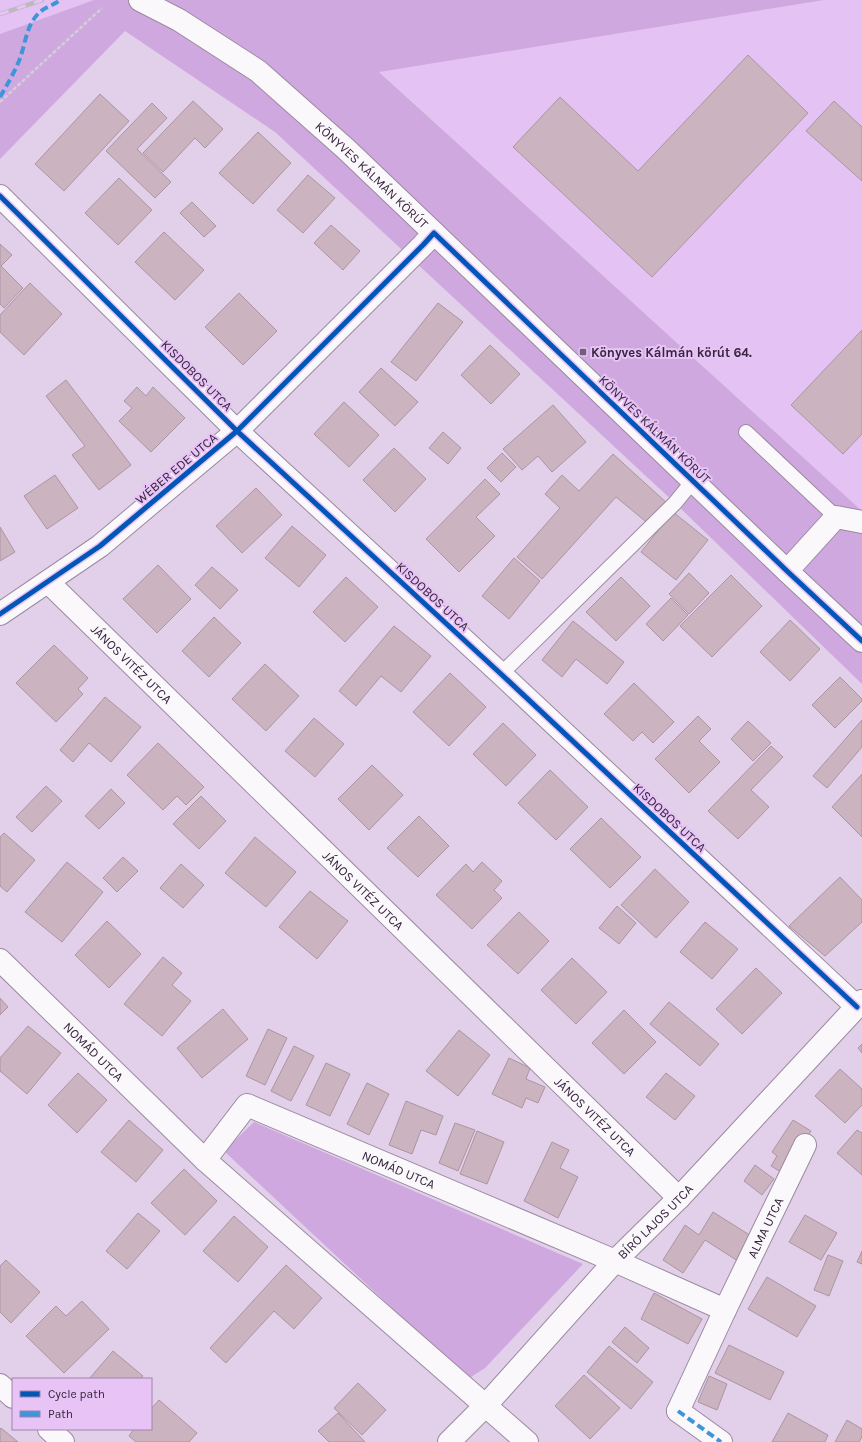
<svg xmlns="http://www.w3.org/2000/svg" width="862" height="1442" font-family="Karla,sans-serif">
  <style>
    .built { fill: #e5c2f4 }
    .green { fill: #cfa8df }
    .building { fill: #cbb3c0; stroke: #ac95a2 }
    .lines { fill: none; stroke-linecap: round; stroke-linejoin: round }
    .service-casing { stroke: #9a8aa0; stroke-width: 16 }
    .pedestrian-casing { stroke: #9a8aa0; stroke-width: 24 }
    .minor-casing { stroke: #9a8aa0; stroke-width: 24 }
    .tertiary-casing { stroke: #9a8aa0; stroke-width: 24 }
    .secondary-casing { stroke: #9a8aa0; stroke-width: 24 }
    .path { stroke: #d4ced7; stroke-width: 2.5; stroke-dasharray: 4 2; stroke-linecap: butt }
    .service { stroke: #fbf8fc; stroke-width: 14 }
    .pedestrian { stroke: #fbf8fc; stroke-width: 22 }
    .minor { stroke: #fbf8fc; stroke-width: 22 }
    .tertiary { stroke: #fbf8fc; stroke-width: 22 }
    .secondary { stroke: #fbf8fc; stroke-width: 22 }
    .rail-casing { stroke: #bdb9c0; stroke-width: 4.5 }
    .rail { stroke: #e7c3f6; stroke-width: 3; stroke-dasharray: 9; stroke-linecap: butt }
    .quiet { stroke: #3e95d9; stroke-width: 4; stroke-dasharray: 8 4; stroke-linecap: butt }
    .cycleway-casing { stroke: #e7c3f6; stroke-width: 8 }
    .cycleway { stroke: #0057b8; stroke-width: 5 }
    .poi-dot { fill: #72607a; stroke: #e7c3f6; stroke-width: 1.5 }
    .labels { text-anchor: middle; stroke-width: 4; stroke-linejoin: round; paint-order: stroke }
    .street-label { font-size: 13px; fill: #36253d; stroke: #e7c3f6 }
    .poi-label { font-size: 13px; font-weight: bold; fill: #36253d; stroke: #e7c3f6; text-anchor: start }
  </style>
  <rect width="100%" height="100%" fill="#e2cfea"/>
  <path class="built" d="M0,0H94L0,34Z
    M824,0H862V511L379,71Z"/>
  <path class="green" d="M94,0H824L379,72L862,511V684L675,503L275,132L125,31L0,159V34Z
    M254,1122L583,1264L485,1368L468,1379L224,1151Z"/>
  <path class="building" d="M748,55L808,113L652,277L513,147L560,97L638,171Z
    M100,94L129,121L64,191L35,164Z
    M193,101L223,129L205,148L195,138L163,172L143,153Z
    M834,101L862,127V181L806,131Z
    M152,103L167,118L137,149L171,182L155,198L106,151Z
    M258,132L291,163L253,204L219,173Z
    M308,175L335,198L303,233L277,210Z
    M119,178L152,210L118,245L85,213Z
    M192,202L216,226L204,237L180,213Z
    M331,225L360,251L343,270L314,243Z
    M164,232L204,270L175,300L135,262Z
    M0,244L12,255L1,266L23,288L4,308L0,304Z
    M30,283L62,314L24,355L0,332V315Z
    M239,293L277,331L243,365L205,327Z
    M438,303L463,322L416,381L391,362Z
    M862,330V434L843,454L791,405Z
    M490,345L520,374L491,404L461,375Z
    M381,368L418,402L395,426L359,392Z
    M66,380L131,465L99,490L72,455L85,446L46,396Z
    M137,387L146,396L153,387L185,418L151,452L119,421L132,408L124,401Z
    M344,402L379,435L349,467L314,434Z
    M553,405L586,442L552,472L538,456L522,470L503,449Z
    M443,432L461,448L448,464L429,448Z
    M394,448L426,479L395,512L363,480Z
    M502,453L516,467L501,482L487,468Z
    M613,454L668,504L650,525L616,497L542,579L517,557L560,508L545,494L562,475L579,491Z
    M55,475L78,508L47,529L24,496Z
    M485,479L500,494L476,517L495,536L459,572L426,539Z
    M256,488L282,515L242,553L216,526Z
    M673,512L708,540L676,580L641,552Z
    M292,526L326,555L299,587L265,558Z
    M0,527L15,552L0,561Z
    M514,558L540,581L509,619L482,596Z
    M158,565L191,599L157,633L123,599Z
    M212,567L238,590L220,609L195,585Z
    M689,573L709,593L689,614L669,594Z
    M731,575L762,606L712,657L680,626Z
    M346,577L378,607L345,642L313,612Z
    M621,577L650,606L616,641L586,612Z
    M671,598L688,615L663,641L646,624Z
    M214,617L241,643L209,677L182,651Z
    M790,620L820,649L790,681L760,652Z
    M573,621L624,662L607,684L576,659L562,677L542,660Z
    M394,626L431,656L401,692L381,676L356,706L339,691Z
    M54,645L88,678L78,689L83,694L56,722L16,683Z
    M265,664L299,696L266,731L232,699Z
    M450,673L486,707L449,746L413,712Z
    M840,677L862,699V701L835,728L812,705Z
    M634,683L674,722L653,743L642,732L633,741L604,714Z
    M105,697L141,727L111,762L89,743L73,762L60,750Z
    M698,716L711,729L699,741L720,762L689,793L655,759Z
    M314,718L344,744L315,777L285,751Z
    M862,720V747L827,788L813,776Z
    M748,721L771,743L753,761L731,739Z
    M503,723L536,755L506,786L473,754Z
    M158,743L204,787L186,805L177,796L163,810L127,775Z
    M771,746L783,757L751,790L769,807L738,839L708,811Z
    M372,765L403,795L369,830L338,799Z
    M550,770L588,807L556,840L518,803Z
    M862,774V837L832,807Z
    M46,786L62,801L32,832L16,817Z
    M111,789L125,803L99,829L85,816Z
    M201,796L226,821L199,849L173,824Z
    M419,816L449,846L418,877L387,848Z
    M601,818L641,857L610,888L570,849Z
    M4,833L35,860L7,892L0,886V837Z
    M255,837L296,872L266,907L225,873Z
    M123,857L138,871L117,892L103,878Z
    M67,862L103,892L62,942L25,912Z
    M482,862L502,881L494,890L502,898L472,929L436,895L466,864L473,872Z
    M181,864L204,885L183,908L160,888Z
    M655,869L689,902L656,938L621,905Z
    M840,877L862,900V922L825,956L789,926Z
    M310,891L348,921L317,959L279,927Z
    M617,906L636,923L619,944L599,928Z
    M519,912L549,941L518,974L487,945Z
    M107,921L141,954L109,988L75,955Z
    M705,922L738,949L712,979L680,952Z
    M163,957L182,973L172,985L191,1001L162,1036L124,1004Z
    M572,958L607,992L576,1024L541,990Z
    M756,968L782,993L742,1034L716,1009Z
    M0,998L8,1007L0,1015Z
    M669,1002L719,1044L700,1066L650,1024Z
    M223,1009L248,1039L202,1078L177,1048Z
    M624,1010L656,1042L624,1074L592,1043Z
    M28,1026L61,1053L27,1094L0,1071V1058Z
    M268,1029L287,1038L265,1085L246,1076Z
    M459,1030L490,1055L458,1096L426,1071Z
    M862,1044V1053L858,1048Z
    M294,1046L314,1056L291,1101L271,1091Z
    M509,1058L530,1068L526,1079L545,1087L538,1103L526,1098L522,1108L492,1094Z
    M326,1063L350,1074L330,1116L306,1105Z
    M840,1069L862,1089V1105L845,1123L815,1096Z
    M78,1073L107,1100L77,1133L48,1105Z
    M666,1073L695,1096L675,1120L646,1097Z
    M367,1083L389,1094L369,1135L347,1124Z
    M406,1101L443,1116L436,1135L421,1130L412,1154L389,1145Z
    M129,1120L163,1150L136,1182L101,1152Z
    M793,1120L811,1131L784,1174L771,1166L777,1156L772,1152Z
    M455,1123L475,1130L458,1171L439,1163Z
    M857,1130L862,1133V1175L837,1153Z
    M477,1131L504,1142L487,1184L460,1174Z
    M552,1142L569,1150L560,1168L578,1177L558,1218L524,1201Z
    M755,1165L774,1179L762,1195L744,1181Z
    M184,1169L217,1201L185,1235L151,1203Z
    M713,1212L756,1239L741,1263L705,1240L683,1273L663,1260L685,1225L699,1235Z
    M138,1213L160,1231L127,1269L106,1251Z
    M805,1215L837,1233L821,1260L789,1242Z
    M234,1216L268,1247L238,1282L203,1251Z
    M862,1251V1264L857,1262Z
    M828,1255L843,1261L829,1296L814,1290Z
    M6,1260L40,1292L11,1323L0,1312V1266Z
    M286,1265L322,1298L294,1329L274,1311L226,1363L210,1348Z
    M767,1277L816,1306L797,1337L748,1309Z
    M654,1293L702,1319L688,1344L641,1319Z
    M82,1301L109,1329L64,1373L26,1336L56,1306L66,1316Z
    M625,1327L649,1348L637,1363L612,1342Z
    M729,1345L784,1372L770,1400L715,1373Z
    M609,1346L653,1382L631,1409L587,1372Z
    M113,1351L143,1376L140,1379H89Z
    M584,1375L620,1408L590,1439L555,1406Z
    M709,1376L727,1384L717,1410L698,1402Z
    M358,1383L386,1410L362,1435L334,1408Z
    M159,1400L197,1433L189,1442H136L129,1436L134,1429H151V1409Z
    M338,1413L365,1442H329L318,1431Z
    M788,1413L828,1435L825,1442H772Z
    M847,1420L862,1429V1437L859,1442H835Z
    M1,1428L18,1442H0V1429Z"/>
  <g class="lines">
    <g class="service-casing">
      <path id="service" d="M746,432L836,517
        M501,674L675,503L693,481"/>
    </g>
    <g class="pedestrian-casing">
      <path id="pedestrian" d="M678,1411L721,1442"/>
    </g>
    <g class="minor-casing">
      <g id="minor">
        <path d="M0,196L237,431L501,674L857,1007"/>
        <path d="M787,571L836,517L862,522"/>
        <path id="s1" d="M48,582L679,1198"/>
        <path id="s2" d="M0,960L205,1160L527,1442"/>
        <path id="s3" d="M205,1160L247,1105L615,1261L725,1310"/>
        <path d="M0,1385L13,1397"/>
        <path id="s4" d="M678,1411L725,1310L805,1145"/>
        <path d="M49,1429L63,1442"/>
        <path id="s5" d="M449,1442L486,1405L615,1261L679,1198L862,1001"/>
      </g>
    </g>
    <g class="tertiary-casing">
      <path id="tertiary" d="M0,614L100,546L237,431L423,245L434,233L787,571L862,641"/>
    </g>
    <g class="secondary-casing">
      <g id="secondary">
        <path id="s6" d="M140,0L179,20L258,71L346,149L434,233"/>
      </g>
    </g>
    <path class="path" d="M0,102L102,8"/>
    <use href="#service" class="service"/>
    <use href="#pedestrian" class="pedestrian"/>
    <use href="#minor" class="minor"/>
    <use href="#tertiary" class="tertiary"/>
    <use href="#secondary" class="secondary"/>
    <g class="rail-casing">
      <path id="rail" d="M0,14L42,0"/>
    </g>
    <use href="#rail" class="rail"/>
    <path class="quiet" d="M0,97C7,85 14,73 19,61C25,46 26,27 37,15C43,7 53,6 60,0
      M678,1411L721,1442"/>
    <g class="cycleway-casing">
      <path id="cycleway" d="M0,196L237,431L501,674L857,1007
        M0,614L100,546L237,431L423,245L434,233L787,571L862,641"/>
    </g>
    <use href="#cycleway" class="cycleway"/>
  </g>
  <rect class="poi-dot" x="579" y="348" width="8" height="8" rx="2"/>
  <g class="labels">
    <g class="street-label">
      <text dy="5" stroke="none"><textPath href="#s6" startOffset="292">KÖNYVES KÁLMÁN KÖRÚT</textPath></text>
      <text transform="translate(197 375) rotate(45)" y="5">KISDOBOS UTCA</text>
      <text transform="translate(655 429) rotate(44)" y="5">KÖNYVES KÁLMÁN KÖRÚT</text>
      <text transform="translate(176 468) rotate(-40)" y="5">WÉBER EDE UTCA</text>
      <text transform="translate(433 596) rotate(43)" y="5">KISDOBOS UTCA</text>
      <text dy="5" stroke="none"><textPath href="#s1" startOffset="117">JÁNOS VITÉZ UTCA</textPath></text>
      <text transform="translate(670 817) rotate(43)" y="5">KISDOBOS UTCA</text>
      <text dy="5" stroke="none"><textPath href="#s1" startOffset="441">JÁNOS VITÉZ UTCA</textPath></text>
      <text dy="5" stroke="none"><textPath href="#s2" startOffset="131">NOMÁD UTCA</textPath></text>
      <text dy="5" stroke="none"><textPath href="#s1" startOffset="765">JÁNOS VITÉZ UTCA</textPath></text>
      <text dy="5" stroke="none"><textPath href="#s3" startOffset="234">NOMÁD UTCA</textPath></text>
      <text dy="5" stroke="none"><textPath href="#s5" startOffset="302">BÍRÓ LAJOS UTCA</textPath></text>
      <text dy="5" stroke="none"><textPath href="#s4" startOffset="203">ALMA UTCA</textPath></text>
    </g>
    <g class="poi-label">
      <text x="591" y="357">Könyves Kálmán körút 64.</text>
    </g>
  </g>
  <rect x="12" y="1378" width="140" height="52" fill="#e7c3f6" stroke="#a084ac"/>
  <rect x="20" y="1391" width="20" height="6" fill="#0057b8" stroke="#a084ac"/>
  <text x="48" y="1398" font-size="12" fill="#36253d">Cycle path</text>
  <rect x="20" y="1411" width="20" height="6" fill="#3e95d9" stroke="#a084ac"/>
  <text x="48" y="1418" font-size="12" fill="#36253d">Path</text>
</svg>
